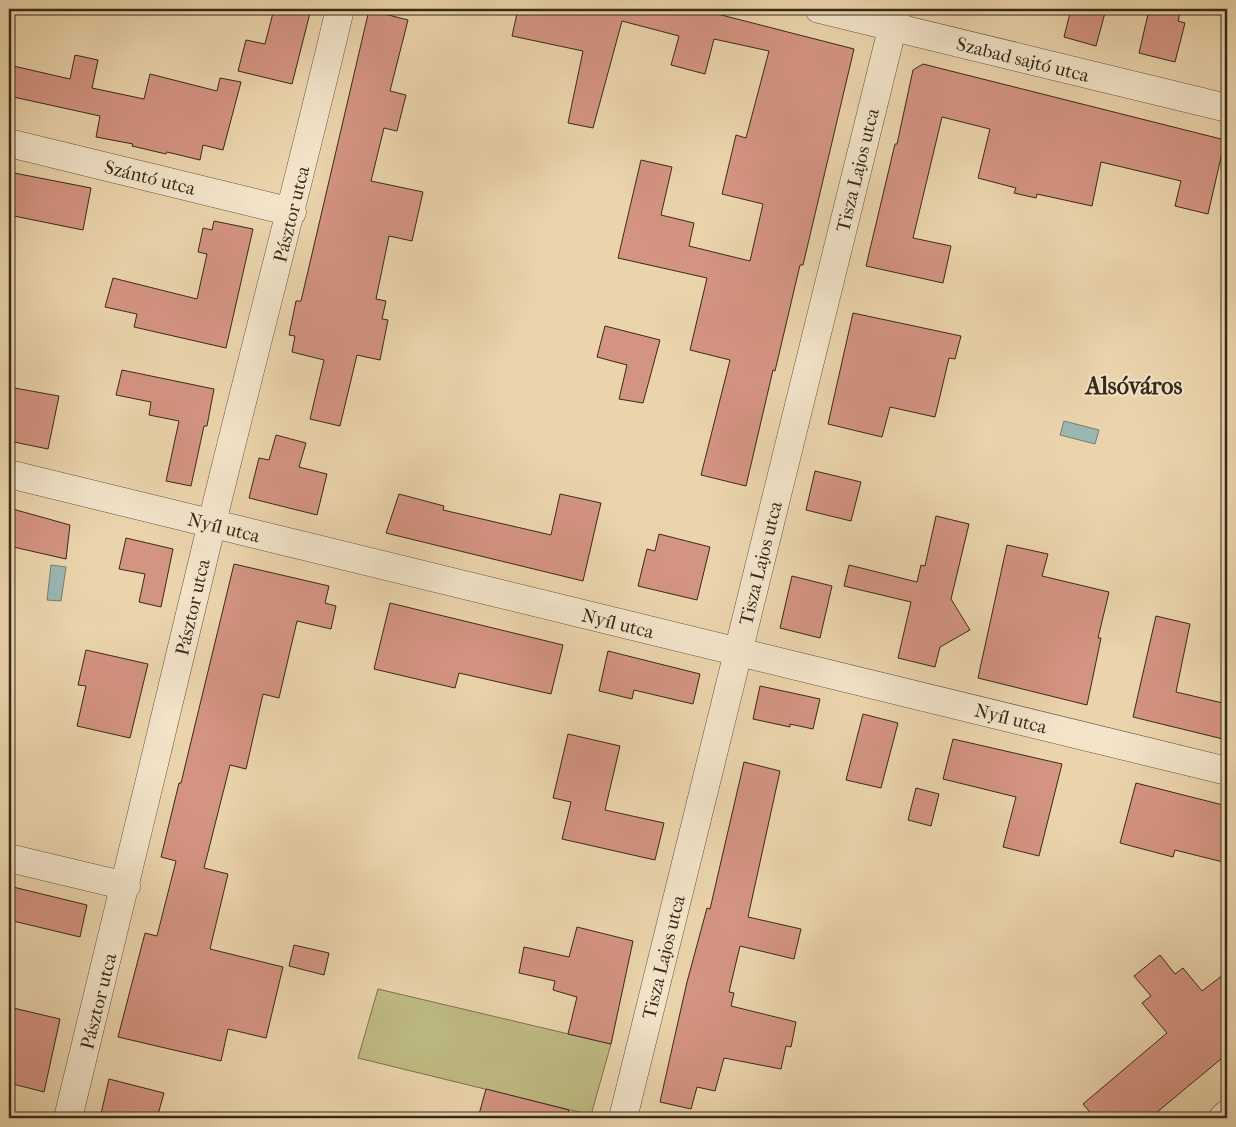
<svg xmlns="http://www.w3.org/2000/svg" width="1236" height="1127" font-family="'IM FELL French Canon',serif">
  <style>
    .green { fill: #bfbb84; stroke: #7b724e }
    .water { fill: #9bb7b2; stroke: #737f74 }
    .building { fill: #d49482; stroke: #372a18 }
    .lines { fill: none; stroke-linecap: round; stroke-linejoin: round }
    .street-casing { stroke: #64543d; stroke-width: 29 }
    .secondary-casing { stroke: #372a18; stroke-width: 29 }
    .street { stroke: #f2e3c9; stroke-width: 28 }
    .secondary { stroke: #f2e3c9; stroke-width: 28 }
    .labels { text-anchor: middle; stroke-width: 4; stroke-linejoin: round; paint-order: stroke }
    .street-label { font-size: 19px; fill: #372a18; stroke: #f2e3c9 }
    .district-label { font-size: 24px; font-weight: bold; fill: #372a18; stroke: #f2e3c9 }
  </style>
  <rect width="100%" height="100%" fill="#ebd4ac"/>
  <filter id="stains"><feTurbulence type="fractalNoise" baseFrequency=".004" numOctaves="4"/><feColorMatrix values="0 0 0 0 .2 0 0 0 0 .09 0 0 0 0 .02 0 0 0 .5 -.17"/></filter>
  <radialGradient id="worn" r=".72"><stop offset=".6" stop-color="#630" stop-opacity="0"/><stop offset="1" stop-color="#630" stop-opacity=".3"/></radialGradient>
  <path class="green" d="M378,989L611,1044L591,1115L358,1058Z"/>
  <path class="water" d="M1064,421L1099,430L1095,444L1060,435Z
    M51,565L66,567L61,601L47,600Z"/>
  <path class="building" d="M274,9H311L292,84L238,71L246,40L265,44Z
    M518,9H698L854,49L803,265H800L775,371L773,370L746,486L701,475L730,360L690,350L707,278L618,258L641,160L672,167L661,215L694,223L689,246L750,261L763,204L722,194L736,135L746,138L769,51L714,39L705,74L671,65L679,36L622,21L593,128L568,123L583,51L512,36Z
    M1071,9H1106L1096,46L1064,37Z
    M1157,9H1181L1178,21L1185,23L1175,62L1139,53L1148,14L1156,15Z
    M369,10L408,20L390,91L406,95L397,131L384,128L371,181L423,192L412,241L389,236L376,299L386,301L382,319L388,320L380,360L357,355L340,426L310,419L324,360L292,352L295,336L289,335L296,301H301Z
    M75,55L98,60L92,88L144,99L150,74L217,91L220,78L241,82L223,150L203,145L200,160L167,152L166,154L132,146L133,144L96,137L100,116L9,96V65L70,79Z
    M923,64L1225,140L1208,214L1175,206L1181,181L1101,162L1092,206L1037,194L1036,198L1014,193L1016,188L978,178L990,129L942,117L913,238L951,246L943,283L866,266L895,144H897L913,70Z
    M9,172L91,188L83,230L9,215Z
    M214,221L253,229L226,348L134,327L137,314L105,307L113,278L197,299L207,254L198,252L203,228L212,230Z
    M853,313L961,336L955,359L949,358L935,417L890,407L882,437L828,424Z
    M605,326L660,340L643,403L619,399L627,365L597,357Z
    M122,370L214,389L207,426H204L191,486L166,481L179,421L149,415L151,402L116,395Z
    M9,387L59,396L48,449L9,441Z
    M276,435L306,443L299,467L327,474L317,515L249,498L259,458L269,460Z
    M815,471L861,482L851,521L806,510Z
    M399,494L444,506L443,510L551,535L560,494L601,503L583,581L386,533Z
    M9,508L70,525L66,559L9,546Z
    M936,516L969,524L951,599L970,630L940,647L935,667L898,658L911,602L844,586L849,565L917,582L921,565L925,566Z
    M659,534L710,547L697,600L638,586L647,549L655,551Z
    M126,538L173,549L161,607L139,602L145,574L119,569Z
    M1007,545L1048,554L1042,576L1109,592L1098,638H1101L1087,705L978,678Z
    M234,564L329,586L325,603L336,606L331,629L297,621L279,698L263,694L246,769L230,765L204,868L228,874L210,949L283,967L266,1038L228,1029L221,1061L118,1037L145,933L157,936L176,861L161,857L179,783H181Z
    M792,576L832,586L820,638L780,628Z
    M390,603L563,645L551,694L459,673L455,688L374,669Z
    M1156,616L1190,624L1176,692L1227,704V740L1133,717Z
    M86,650L148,664L130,738L77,726L86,686L78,685Z
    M608,651L700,674L693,704L634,690L632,699L599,691Z
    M760,686L820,699L813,729L790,724V727L753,719Z
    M863,714L898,723L881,788L846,780Z
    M568,734L620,746L605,810L664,823L655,860L562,839L571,802L553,798Z
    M953,739L1062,764L1039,856L1003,847L1016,797L943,779Z
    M744,762L780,771L748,917L801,929L794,959L740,946L729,992L734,993L731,1006L796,1022L791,1047L786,1046L781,1069L724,1058L715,1091L697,1087L691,1109L660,1102L687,982L707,908L710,909Z
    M1136,783L1227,806V863L1175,850L1173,857L1120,843Z
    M916,788L939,794L931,826L908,820Z
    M9,886L87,905L80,937L9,920Z
    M577,927L633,941L611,1044L568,1034L577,997L553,990L555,981L519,973L524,947L569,957Z
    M294,945L329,953L324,975L289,966Z
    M1160,955L1175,974L1183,968L1202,991L1227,972V1054L1150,1118H1095L1083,1104L1167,1033L1142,1003L1151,996L1134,976Z
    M9,1007L60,1019L44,1092L9,1083Z
    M109,1079L164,1093L157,1118H100Z
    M486,1089L569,1110L568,1118H478Z"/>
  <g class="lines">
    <g class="street-casing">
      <path id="street" d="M819,9L1227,108
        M9,143L292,212
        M9,474L1227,771
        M9,858L126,886
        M68,1118C117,921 163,724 211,527C253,354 299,182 340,9
        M623,1118L897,9"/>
    </g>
    <g class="secondary-casing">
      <path id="secondary" d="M1223,1118L1227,1114"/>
    </g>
    <use href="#street" class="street"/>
    <use href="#secondary" class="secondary"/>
  </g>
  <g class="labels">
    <g class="street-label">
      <text transform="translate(1023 59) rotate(14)" y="7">Szabad sajtó utca</text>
      <text transform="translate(857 170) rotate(-76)" y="7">Tisza Lajos utca</text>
      <text transform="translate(150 177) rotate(14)" y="7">Szántó utca</text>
      <text transform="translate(291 214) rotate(-76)" y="7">Pásztor utca</text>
      <text transform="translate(224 527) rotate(14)" y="7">Nyíl utca</text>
      <text transform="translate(760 563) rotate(-76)" y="7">Tisza Lajos utca</text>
      <text transform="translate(192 607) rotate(-77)" y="7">Pásztor utca</text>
      <text transform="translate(618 623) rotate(14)" y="7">Nyíl utca</text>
      <text transform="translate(1011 718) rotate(14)" y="7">Nyíl utca</text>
      <text transform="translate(663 957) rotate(-76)" y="7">Tisza Lajos utca</text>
      <text transform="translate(98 1001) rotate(-76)" y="7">Pásztor utca</text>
    </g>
    <g class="district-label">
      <text x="1134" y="394">Alsóváros</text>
    </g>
  </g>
  <rect width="1236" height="1127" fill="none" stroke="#ebd4ac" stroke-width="30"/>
  <rect x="10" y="10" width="1216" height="1107" fill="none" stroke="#372a18" stroke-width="2.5"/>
  <rect x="15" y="15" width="1206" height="1097" fill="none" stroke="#372a18"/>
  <rect width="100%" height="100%" filter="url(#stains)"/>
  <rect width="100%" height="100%" fill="url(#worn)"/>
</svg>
